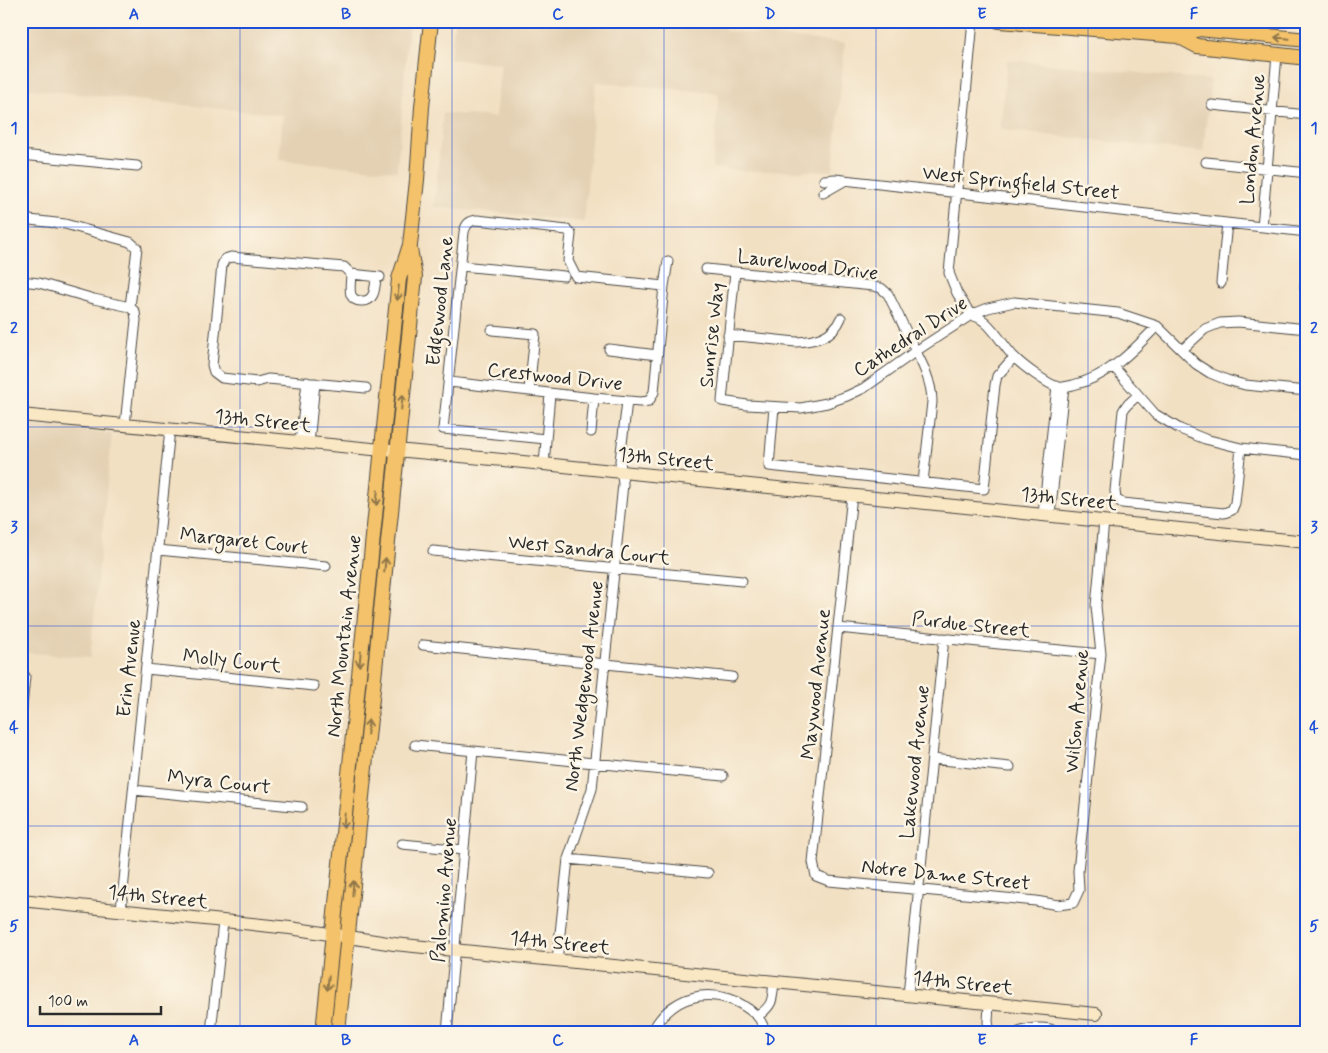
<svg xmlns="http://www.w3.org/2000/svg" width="1328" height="1053" font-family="Mynerve,sans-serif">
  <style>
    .built { fill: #e4d1b4 }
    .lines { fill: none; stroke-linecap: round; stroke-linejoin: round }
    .street-casing { stroke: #494642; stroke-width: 11 }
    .secondary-casing { stroke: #494642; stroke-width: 14 }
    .primary-casing { stroke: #494642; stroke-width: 16 }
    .street { stroke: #fff; stroke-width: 9 }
    .secondary { stroke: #fae7c3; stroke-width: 12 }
    .primary { stroke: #f3c26a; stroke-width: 14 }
    .oneway { stroke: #8f764a }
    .grid { fill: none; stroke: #1d4ed8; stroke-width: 1; stroke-opacity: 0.55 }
    .labels { text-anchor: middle; stroke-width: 5; stroke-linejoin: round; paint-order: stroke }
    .street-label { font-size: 20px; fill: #2b2b2b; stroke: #fcf5e5 }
    .neatline { fill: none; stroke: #1d4ed8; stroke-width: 2 }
    .grid-label { font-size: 16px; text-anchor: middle; font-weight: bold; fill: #1d4ed8 }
  </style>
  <rect width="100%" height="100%" fill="#fcf5e5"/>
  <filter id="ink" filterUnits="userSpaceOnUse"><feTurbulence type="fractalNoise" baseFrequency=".02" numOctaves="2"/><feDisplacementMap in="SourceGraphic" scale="10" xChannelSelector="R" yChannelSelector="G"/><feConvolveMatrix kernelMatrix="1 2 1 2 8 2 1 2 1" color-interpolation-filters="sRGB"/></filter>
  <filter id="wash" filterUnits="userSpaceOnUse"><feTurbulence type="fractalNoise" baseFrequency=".0096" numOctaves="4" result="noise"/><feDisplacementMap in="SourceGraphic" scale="20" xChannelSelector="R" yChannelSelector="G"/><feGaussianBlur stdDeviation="1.12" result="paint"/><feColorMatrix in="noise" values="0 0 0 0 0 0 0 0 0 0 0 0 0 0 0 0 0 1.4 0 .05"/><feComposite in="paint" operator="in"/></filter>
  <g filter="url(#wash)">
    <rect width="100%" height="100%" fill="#f2e0c3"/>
    <path class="built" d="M21,21H409L397,171L279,160L283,115L21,88Z
      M455,21H670L725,27V31L845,43L833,171H747L712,168L719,93L596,82L584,222L434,207L443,113L495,117L501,64L450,59Z
      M1007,60L1211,80L1203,152L1000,130Z
      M21,424L112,434L90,658L21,652Z"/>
  </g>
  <g filter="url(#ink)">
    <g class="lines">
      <g class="street-casing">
        <path id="street" d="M973,21L949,273L957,293L971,315C974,316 978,317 981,319C993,326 1004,347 1014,357C1023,366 1047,384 1058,387C1064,388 1068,386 1073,385C1108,377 1133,351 1157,326
          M1212,105L1307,115
          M21,155L137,166
          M1206,162L1307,173
          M824,180L835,179L1307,232
          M823,193L844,181
          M21,219L65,224L130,242L137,248L130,307
          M1262,227L1277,55
          M461,266L564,276
          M706,269L873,286L881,288L888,294C895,309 903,324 910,340C920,359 932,380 932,402L923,482
          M735,272L722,401L747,405L801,408L827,403L847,396L864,388L916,351L971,315L988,308L1014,302L1118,313L1157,326L1196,364L1210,373L1227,380L1245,385L1307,391
          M351,274C351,280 349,289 351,295C353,299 356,301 361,301C375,302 375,288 376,277
          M21,281L39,283L94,299L130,307L135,312L136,320L125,425
          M1221,283L1227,223
          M664,286L668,261
          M1305,288L1307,268
          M492,330L535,334L529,391
          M728,335L796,342C815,341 833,337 841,318
          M609,349L657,355
          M1182,350L1205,329L1220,323L1238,322L1307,329
          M1113,366L1155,414L1180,429L1205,439L1241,448L1307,455
          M449,382L594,398L640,402L649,401L654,392L664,286L576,277L568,261L571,234L567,230L477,220C469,221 466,224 464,232L448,384L443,429L546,439
          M366,388L268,379L257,382L222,378L214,372L212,365L222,265L225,259L231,257L344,267L351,274L380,277
          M1138,395L1126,406L1123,411L1115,491L1116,499L1122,503L1224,513L1232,510L1235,503L1241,448
          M774,407L769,466L984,489L995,385L997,376L1014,357
          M591,432L594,398
          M300,442L307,382
          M309,443L315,383
          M544,464L550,394
          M852,495L813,862L816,876L829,881L1036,901L1058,905L1073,903L1079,890L1078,871L1101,654L1096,606L1104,521
          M1043,514L1057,386
          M1050,515L1064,387
          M158,550L326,566
          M433,551L742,581
          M838,628L1101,654
          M423,645L732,677
          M146,669L314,686
          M21,717L25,676
          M415,745L723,776
          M932,759L1010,767
          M133,790L302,807
          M402,844L464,850
          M568,859L708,873
          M121,910L170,429
          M557,961L568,859L592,789L623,484L620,461L627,401
          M908,995L944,638
          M989,1004L988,1022L990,1032
          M758,1016C774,1004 772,1000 774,981
          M211,1032L223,922
          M447,1032L473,751
          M652,1032C673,990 722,984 756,1015C761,1019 763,1027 766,1032
          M1019,1032C1032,1027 1047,1027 1060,1032"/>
      </g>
      <g class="secondary-casing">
        <path id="secondary" d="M21,415L372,449L407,451L544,464L1307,542
          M21,900L290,928L394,944L1096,1014"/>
      </g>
      <g class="primary-casing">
        <path id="primary" d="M999,21L1178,36L1197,46L1307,58
          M1178,36L1199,29L1307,40
          M323,1032L399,279L410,245L417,180L422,107L431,21
          M338,1032L415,277L410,249"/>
      </g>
      <use href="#street" class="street"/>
      <use href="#secondary" class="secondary"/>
      <use href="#primary" class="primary"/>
    </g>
    <defs><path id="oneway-shaft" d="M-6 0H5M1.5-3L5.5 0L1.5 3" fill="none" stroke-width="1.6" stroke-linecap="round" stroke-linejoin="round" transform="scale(1.25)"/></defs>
    <g class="oneway">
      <use href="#oneway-shaft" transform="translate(1282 38) rotate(-174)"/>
      <use href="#oneway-shaft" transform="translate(398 293) rotate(96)"/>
      <use href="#oneway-shaft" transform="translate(402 402) rotate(-84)"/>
      <use href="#oneway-shaft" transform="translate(377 498) rotate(96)"/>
      <use href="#oneway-shaft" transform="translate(385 565) rotate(-84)"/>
      <use href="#oneway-shaft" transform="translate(360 659) rotate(96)"/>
      <use href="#oneway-shaft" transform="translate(368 727) rotate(-84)"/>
      <use href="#oneway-shaft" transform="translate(344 821) rotate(95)"/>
      <use href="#oneway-shaft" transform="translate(353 888) rotate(-85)"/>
      <use href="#oneway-shaft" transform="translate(328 983) rotate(96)"/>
    </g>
  </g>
  <path class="grid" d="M240,21V1032M452,21V1032M664,21V1032M876,21V1032M1088,21V1032M21,227H1307M21,427H1307M21,626H1307M21,826H1307"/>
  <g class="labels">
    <g class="street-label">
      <text transform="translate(1252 139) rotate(-85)" y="7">London Avenue</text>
      <text transform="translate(1021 182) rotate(6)" y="7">West Springfield Street</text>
      <text transform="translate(808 264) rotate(7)" y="7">Laurelwood Drive</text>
      <text transform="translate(439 301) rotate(-84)" y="7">Edgewood Lane</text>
      <text transform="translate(711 335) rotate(-84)" y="7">Sunrise Way</text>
      <text transform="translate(910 336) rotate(-33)" y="7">Cathedral Drive</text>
      <text transform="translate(555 376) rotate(6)" y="7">Crestwood Drive</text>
      <text transform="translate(263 420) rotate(6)" y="7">13th Street</text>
      <text transform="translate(666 458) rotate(6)" y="7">13th Street</text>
      <text transform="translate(1069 498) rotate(6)" y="7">13th Street</text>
      <text transform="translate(244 540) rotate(6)" y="7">Margaret Court</text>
      <text transform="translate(589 549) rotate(6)" y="7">West Sandra Court</text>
      <text transform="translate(971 624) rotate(6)" y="7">Purdue Street</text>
      <text transform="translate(343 636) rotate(-84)" y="7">North Mountain Avenue</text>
      <text transform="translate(232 660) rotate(6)" y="7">Molly Court</text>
      <text transform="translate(128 668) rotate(-84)" y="7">Erin Avenue</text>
      <text transform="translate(815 684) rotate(-84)" y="7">Maywood Avenue</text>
      <text transform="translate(583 686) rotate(-83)" y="7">North Wedgewood Avenue</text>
      <text transform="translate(1076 711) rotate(-85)" y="7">Wilson Avenue</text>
      <text transform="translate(914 762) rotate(-84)" y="7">Lakewood Avenue</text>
      <text transform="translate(219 781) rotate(6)" y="7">Myra Court</text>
      <text transform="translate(946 874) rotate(6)" y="7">Notre Dame Street</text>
      <text transform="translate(443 890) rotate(-85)" y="7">Palomino Avenue</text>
      <text transform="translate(158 896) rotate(6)" y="7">14th Street</text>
      <text transform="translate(560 942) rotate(6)" y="7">14th Street</text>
      <text transform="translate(963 982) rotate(6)" y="7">14th Street</text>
    </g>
  </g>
  <rect width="1328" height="1053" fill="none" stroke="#fcf5e5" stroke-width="55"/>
  <path d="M40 1006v8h121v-8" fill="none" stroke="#2b2b2b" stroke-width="2.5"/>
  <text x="48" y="1006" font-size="15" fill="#2b2b2b" stroke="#fcf5e5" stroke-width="4" paint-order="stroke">100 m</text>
  <rect x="28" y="28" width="1272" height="998" class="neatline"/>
  <g class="grid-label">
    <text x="134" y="19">A</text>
    <text x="346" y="19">B</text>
    <text x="558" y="19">C</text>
    <text x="770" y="19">D</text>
    <text x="982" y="19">E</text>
    <text x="1194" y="19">F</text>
    <text x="14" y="133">1</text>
    <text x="1314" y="133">1</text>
    <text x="14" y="333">2</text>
    <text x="1314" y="333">2</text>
    <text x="14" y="532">3</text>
    <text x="1314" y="532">3</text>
    <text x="14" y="732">4</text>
    <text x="1314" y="732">4</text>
    <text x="14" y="931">5</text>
    <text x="1314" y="931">5</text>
    <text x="134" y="1045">A</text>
    <text x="346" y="1045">B</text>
    <text x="558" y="1045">C</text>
    <text x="770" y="1045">D</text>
    <text x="982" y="1045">E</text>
    <text x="1194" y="1045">F</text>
  </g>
</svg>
